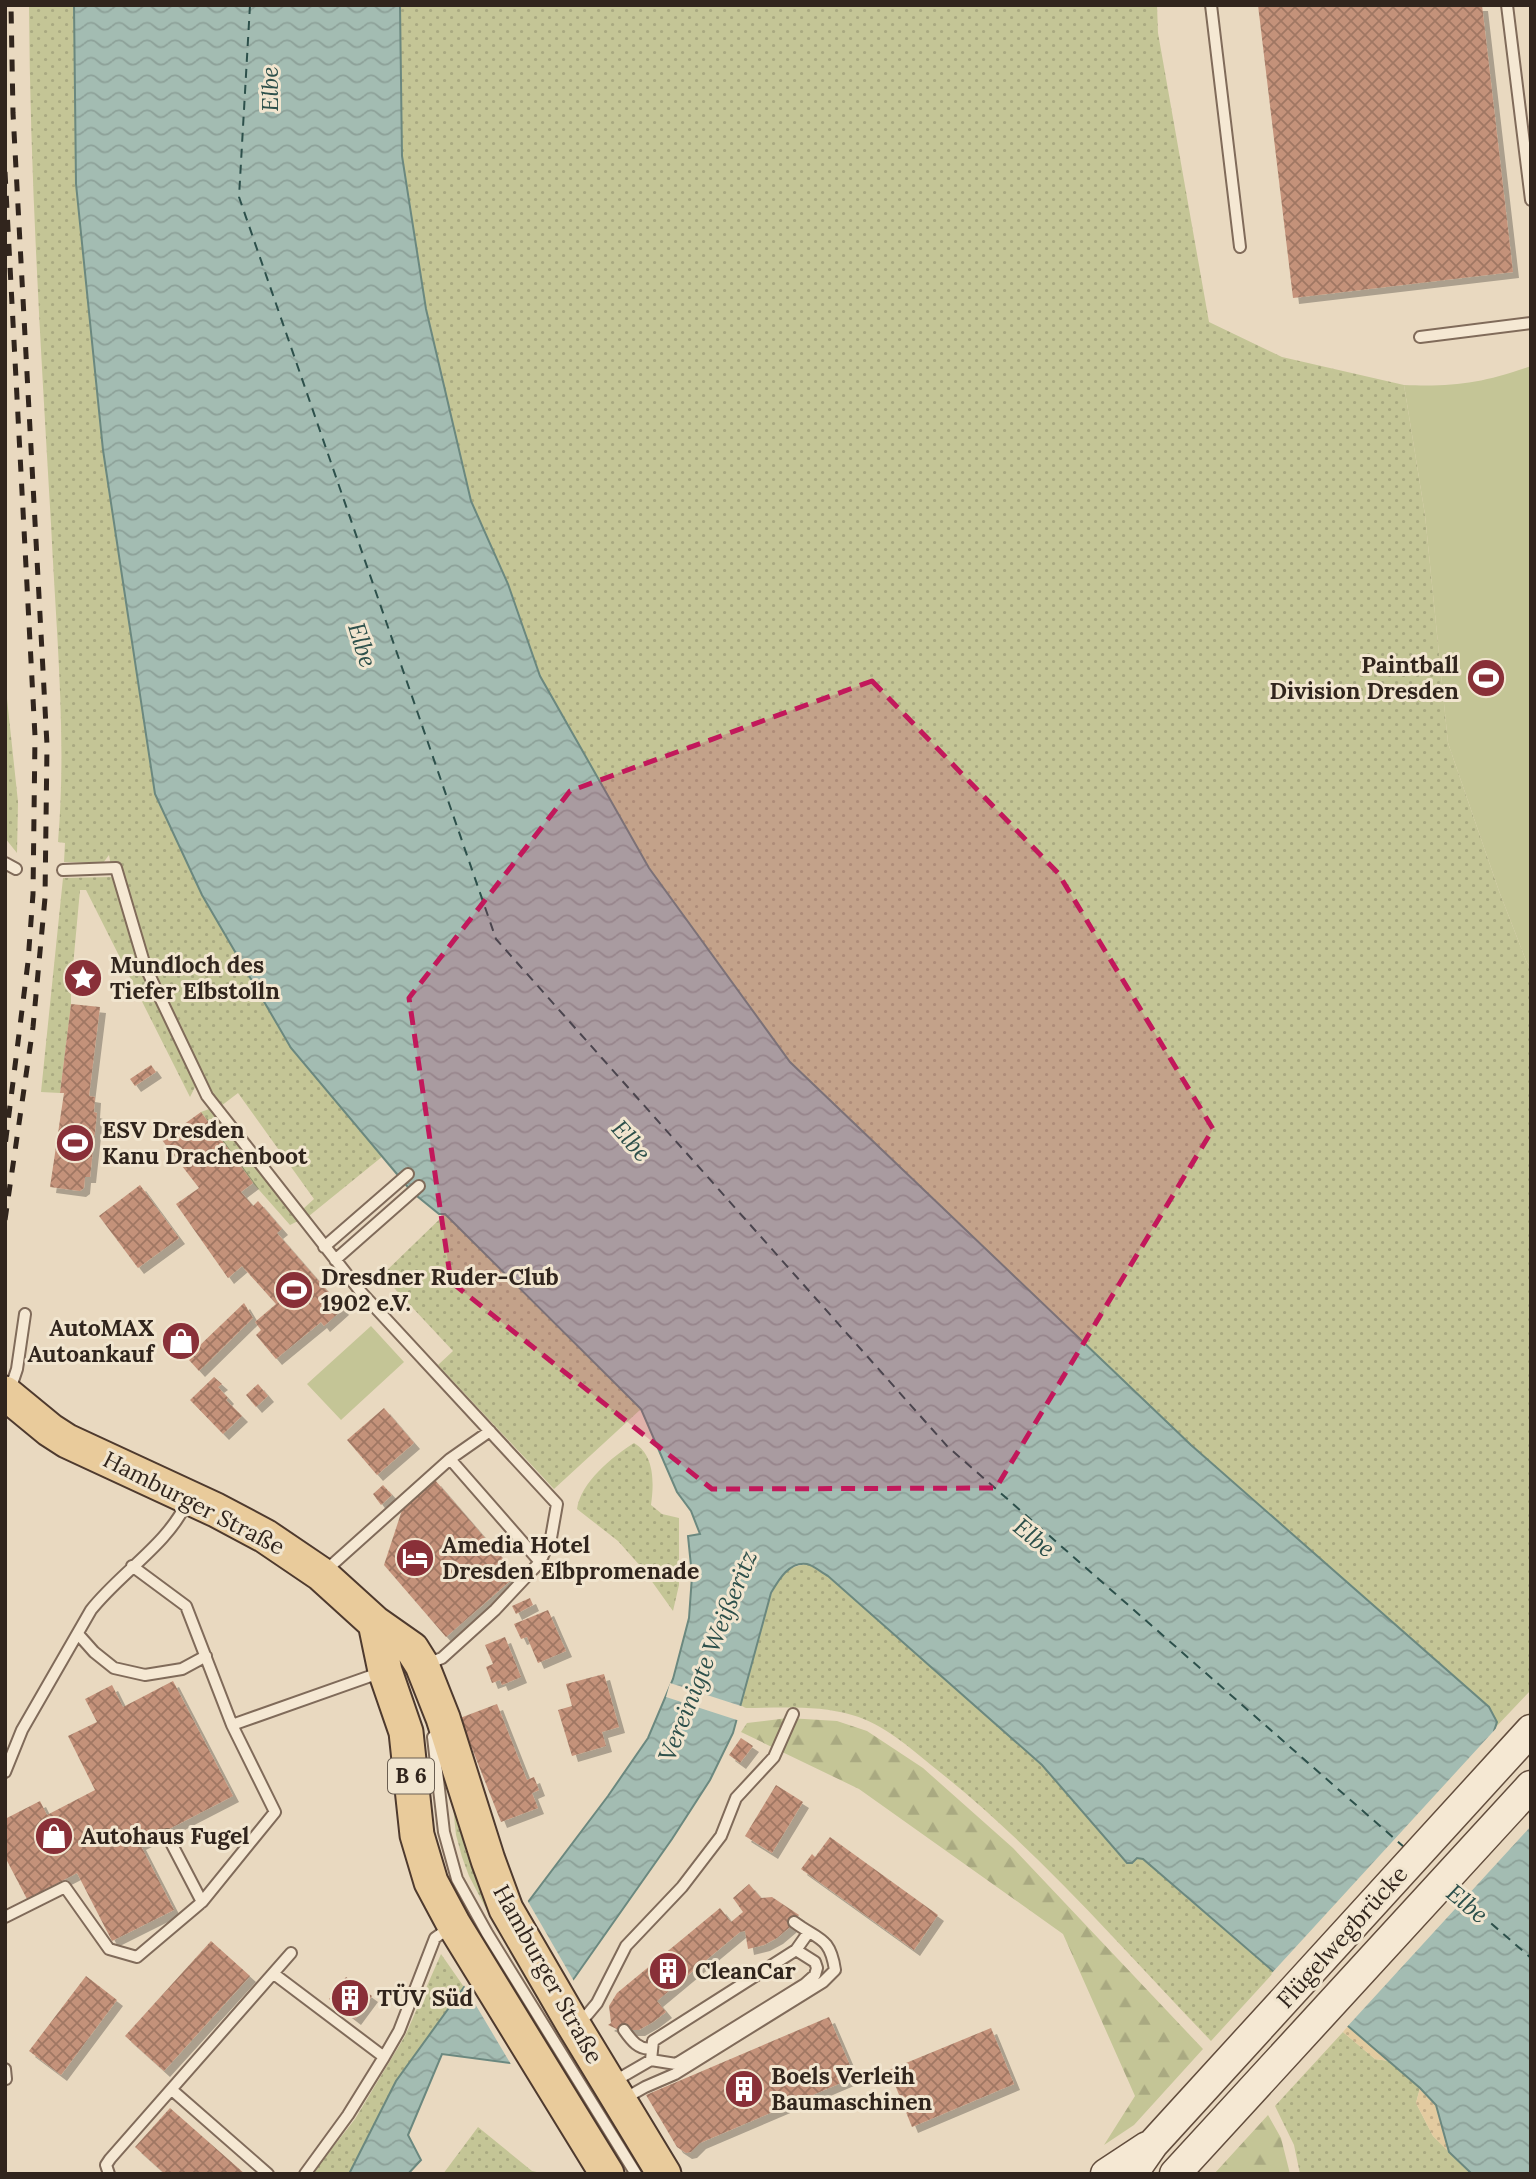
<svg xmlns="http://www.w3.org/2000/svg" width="1536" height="2179" font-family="Lora,serif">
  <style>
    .grass { fill: url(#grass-dots) }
    .forest { fill: url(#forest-firs) }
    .sand { fill: url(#sand-dots) }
    .park { fill: #c4c596 }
    .water { fill: url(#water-waves); stroke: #6b887f; stroke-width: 2 }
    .pier { fill: #e9d9c0 }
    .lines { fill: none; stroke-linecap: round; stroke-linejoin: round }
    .ferry { stroke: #2d504b; stroke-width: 2; stroke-dasharray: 9 7; stroke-linecap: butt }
    .building { fill: url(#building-cross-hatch); filter: url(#shadow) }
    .service-casing { stroke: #806b5a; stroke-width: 14 }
    .secondary-casing { stroke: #624d3d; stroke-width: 33 }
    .primary-casing { stroke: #4e3a2e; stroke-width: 37 }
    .service { stroke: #f5e8d3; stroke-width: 10 }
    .secondary { stroke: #f5e8d3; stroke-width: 30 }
    .primary { stroke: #e9cb9b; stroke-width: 33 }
    .rail { stroke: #31251d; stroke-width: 5; stroke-dasharray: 12 12; stroke-linecap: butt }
    .marked { fill: #c2185b; fill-opacity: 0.2; stroke: #c2185b; stroke-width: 5; stroke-dasharray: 14 9; stroke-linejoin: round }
    .labels { text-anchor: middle; stroke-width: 6; stroke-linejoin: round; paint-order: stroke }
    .shield { fill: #f1e5cf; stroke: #6b5f52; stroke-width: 2 }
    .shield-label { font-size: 21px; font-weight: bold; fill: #31251d }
    .poi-label { font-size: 23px; font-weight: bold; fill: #31251d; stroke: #f1e5cf; text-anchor: start }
    .street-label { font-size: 23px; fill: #31251d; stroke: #f1e5cf }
    .water-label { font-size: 24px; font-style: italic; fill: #2d504b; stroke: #f1e5cf }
  </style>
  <defs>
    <pattern id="grass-dots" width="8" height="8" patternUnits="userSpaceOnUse" patternTransform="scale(1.75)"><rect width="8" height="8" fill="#c4c596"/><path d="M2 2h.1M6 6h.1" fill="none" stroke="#a9a981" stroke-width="1.8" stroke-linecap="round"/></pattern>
    <pattern id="forest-firs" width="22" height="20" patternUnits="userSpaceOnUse" patternTransform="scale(1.75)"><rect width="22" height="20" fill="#c4c596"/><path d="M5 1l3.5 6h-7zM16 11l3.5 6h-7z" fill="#a9a981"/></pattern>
    <pattern id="sand-dots" width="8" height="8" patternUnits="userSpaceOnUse" patternTransform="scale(1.75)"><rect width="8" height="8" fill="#e3cba0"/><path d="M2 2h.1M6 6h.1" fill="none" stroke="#c3ae89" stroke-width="1.8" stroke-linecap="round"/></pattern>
    <pattern id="water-waves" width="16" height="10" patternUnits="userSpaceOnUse" patternTransform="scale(1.75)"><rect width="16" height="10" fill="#a3bcb2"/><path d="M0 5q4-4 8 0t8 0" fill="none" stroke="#8da199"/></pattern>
    <pattern id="building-cross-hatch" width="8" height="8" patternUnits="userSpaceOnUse" patternTransform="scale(1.75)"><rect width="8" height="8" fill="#c4927a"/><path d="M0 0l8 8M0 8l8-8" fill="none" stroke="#a07763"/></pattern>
    <filter id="shadow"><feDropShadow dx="6" dy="6" stdDeviation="0" flood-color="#0004"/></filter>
  </defs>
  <rect width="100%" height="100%" fill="#e9d9c0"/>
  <path class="grass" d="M29,5H74L76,184L103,450L155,794L202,895L291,1048L383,1156L309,1216L303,1209L314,1199L238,1093L221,1106L207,1091L195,1087L190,1097L86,890H80L71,988V1004L60,1093L41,1092L63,878L113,877L109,855L103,863L64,862L65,843L58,842C67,737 56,630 51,524C41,352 30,178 29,5Z
    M400,5H1157L1158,33L1209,322L1282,357L1404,385L1425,515L1448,743L1499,891L1527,963L1531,968V1690L1493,1730L1489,1707L1191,1445L790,1062L649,868L540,676L508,584L471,501L426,309L402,156Z
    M5,680L18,802L17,853L5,838Z
    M209,1109L298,1221L290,1225L253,1183L201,1112Z
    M445,1214L641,1409L554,1489L438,1365L453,1351L382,1275Z
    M634,1443C655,1455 654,1484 651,1505L662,1514L679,1518V1585L673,1611L643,1569L618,1541L577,1509C581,1482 612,1457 634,1443Z
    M807,1564L828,1576L932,1666L1042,1765L1137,1858H1143L1274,1972L1211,2041C1122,1948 1037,1849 936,1769C910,1748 884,1724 852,1715C818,1705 781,1708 746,1708L741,1706C749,1677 765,1595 782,1575C788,1568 797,1566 807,1564Z
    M457,1777L461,1831L466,1852L497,1920L494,1924L469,1876L462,1857L456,1835L450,1778Z
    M441,1954L464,1987L396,2081L349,2174H312L355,2119L405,2036Z
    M1343,2032L1375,2059L1389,2061L1420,2088L1416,2103L1433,2136L1472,2174H1300L1294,2145L1275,2106Z
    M478,2127L532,2171L546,2174H443Z"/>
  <path class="forest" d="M788,1718L837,1721L867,1731L923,1768L1013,1848L1203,2049L1134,2125L1104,2145L1135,2096L1063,1934L859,1789L741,1732L747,1723Z
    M1268,2115L1281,2138L1290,2174H1214Z"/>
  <path class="sand" d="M1348,2026L1389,2061L1375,2059L1343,2032Z
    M1420,2088L1436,2105L1449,2152L1433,2136L1416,2103Z"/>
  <path class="park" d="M1531,366V968L1527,963L1499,891L1448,743L1425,515L1404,385C1454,387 1483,383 1531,366Z
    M371,1326L404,1362L341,1420L307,1384Z"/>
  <path class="water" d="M74,5H400L402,156L426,309L471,501L508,584L540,676L649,868L790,1062L1191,1445L1489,1707L1497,1722L1494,1731L1531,1765V2174H1472L1449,2152L1436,2105L1420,2088L1348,2026L1274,1972L1143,1859L1137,1858L1132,1863H1127L1042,1765L828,1576C822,1573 813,1565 807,1564C789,1561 778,1581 771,1593L733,1733L710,1780L672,1839L575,1977L510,2063L442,2054L408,2135L421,2160L408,2174H349L396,2081L464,1987L608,1796L648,1738L673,1679L689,1618L692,1576L688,1536L700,1534L691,1511L677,1492L641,1409L445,1214H439L412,1192L291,1048L202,895L155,794L103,450L76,184Z"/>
  <path class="pier" d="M670,1683L744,1707L740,1721L666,1697Z
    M1501,1723L1498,1730L1531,1760V1826L1346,2028L1271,1974Z
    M526,1898L575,1983L512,2066L462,1982Z"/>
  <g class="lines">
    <path class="ferry" d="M250,5L239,197L496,939L947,1446L1404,1847
      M1455,1892L1531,1958"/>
  </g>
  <path class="building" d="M1258,5H1482L1513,272L1293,298Z
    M71,1004L100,1007L89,1096L95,1097L94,1112L97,1113L90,1177H85L84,1188L80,1191L50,1187L64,1093H60Z
    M151,1065L156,1072L135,1086L130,1079Z
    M201,1112L253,1183L241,1192L253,1206L258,1201L282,1229L277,1233L343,1309L324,1326L321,1322L276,1359L256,1335L261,1330L255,1322L276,1304L242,1266L228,1278L176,1204L199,1188L162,1140Z
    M140,1185L179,1238L138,1268L99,1216Z
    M244,1303L253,1318L199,1371L189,1360L199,1351L197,1348Z
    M214,1377L222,1384L218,1387L228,1398L226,1400L242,1416L223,1434L190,1400Z
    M258,1384L268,1396L256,1407L246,1395Z
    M384,1408L414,1443L377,1475L347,1440Z
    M435,1480L517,1575L446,1637L384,1565L403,1507Z
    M383,1485L392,1495L381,1505L373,1494Z
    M530,1598L533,1605L516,1614L512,1606Z
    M548,1610L566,1651L538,1663L527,1637L521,1639L514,1624Z
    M505,1637L521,1677L502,1685L500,1680L492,1683L486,1667L493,1664L485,1645Z
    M604,1674L619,1727L602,1732L606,1746L572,1756L558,1710L572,1706L566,1684Z
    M173,1681L233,1796L140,1844L174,1910L112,1941L77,1873L27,1899L5,1857V1819L40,1801L47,1815L95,1790L68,1736L97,1722L85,1699L112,1685L123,1707Z
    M497,1704L527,1780L534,1777L539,1790L532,1793L538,1808L501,1822L460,1718Z
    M741,1738L753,1746L740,1763L729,1755Z
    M776,1785L803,1802L772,1853L745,1836Z
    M830,1837L938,1915L914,1950L801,1869L812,1854L815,1857Z
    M749,1884L761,1898L772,1897L799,1915L790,1927L777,1938L764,1945L748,1949L745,1931L740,1932L657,2001L666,2012L653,2022L639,2030H619L608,2025L611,2023L609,2006L617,1993L720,1908L731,1922L743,1912L733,1898Z
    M211,1941L250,1976L164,2071L125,2036Z
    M86,1976L117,2000L61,2075L29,2051Z
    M346,1977L372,1996L355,2019L329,1999Z
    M829,2017L855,2077L700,2143L691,2152L686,2153L677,2147L646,2095Z
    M991,2028L1014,2084L912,2127L889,2070Z
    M170,2108L245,2174H165L135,2147Z"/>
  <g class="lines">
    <g class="service-casing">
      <path id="service" d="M1211,5L1240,247
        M1507,5L1531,200
        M1420,337L1531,323
        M5,863L16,869
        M63,870L116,868L145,966L207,1096L360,1291L557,1504L551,1538L540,1562L495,1610L442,1658L424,1665
        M324,1247L408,1174
        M335,1260L419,1186
        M10,1390L17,1369L25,1314
        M450,1459L490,1431
        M132,1566L186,1606L232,1725L382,1672
        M324,1572L450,1459L540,1562
        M78,1634L94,1652L114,1668L145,1675L182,1669L206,1656
        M433,1737L444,1832L457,1879L487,1933L636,2174
        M5,1772L22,1730L91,1610C120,1573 168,1544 187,1502
        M202,1902L275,1812L232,1725
        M5,1917L65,1887L109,1949L137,1957L202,1902L167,1835
        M274,1974L384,2057
        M575,2023L587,2015L597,2003L626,1946L682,1887L721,1836L736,1798L774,1757L793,1714
        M624,2030C631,2040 639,2051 652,2048
        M651,2060L653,2041L796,1950L808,1933
        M5,2069L6,2079
        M613,2082L651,2060L676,2064L805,1984L815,1975L817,1968L815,1962L796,1950
        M172,2090L268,2174
        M622,2100L645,2087L675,2074L823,1982L835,1970C830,1936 818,1940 794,1922
        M109,2174L106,2165L110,2159L291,1953
        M305,2174L348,2115L384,2057L399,2031L435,1938L452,1926"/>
    </g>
    <g class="secondary-casing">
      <path id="secondary" d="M1106,2174L1147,2147
        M1132,2174L1153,2144L1531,1730
        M1175,2174L1531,1786"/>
    </g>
    <g class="primary-casing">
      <path id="primary" d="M5,1393L50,1430L67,1441L216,1510L265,1536L321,1574L375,1623L412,1649L422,1665L443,1718L488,1860L506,1909L573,2024L664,2174
        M375,1623L385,1671L406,1732L417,1835L431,1882L454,1925L607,2174"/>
    </g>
    <use href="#service" class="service"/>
    <use href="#secondary" class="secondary"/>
    <use href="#primary" class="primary"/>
    <path class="rail" d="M5,172L35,736L33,894L28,962L5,1146
      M5,1220L33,1027L45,898L47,745L13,113L11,5"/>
  </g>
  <path class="marked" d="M872,681L1058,873L1213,1129L996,1488L712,1489L451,1282L409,998L570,791Z"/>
  <defs>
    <g id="stadium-disc" transform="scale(2.0125)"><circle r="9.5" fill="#893038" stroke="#f1e5cf"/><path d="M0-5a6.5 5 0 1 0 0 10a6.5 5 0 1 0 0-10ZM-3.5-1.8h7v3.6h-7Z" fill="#fff"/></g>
    <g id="sight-disc" transform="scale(2.0125)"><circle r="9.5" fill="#893038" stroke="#f1e5cf"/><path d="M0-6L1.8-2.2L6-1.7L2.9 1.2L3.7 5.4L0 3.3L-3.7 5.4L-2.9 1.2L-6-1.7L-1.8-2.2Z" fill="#fff"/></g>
    <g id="shop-disc" transform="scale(2.0125)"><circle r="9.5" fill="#893038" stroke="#f1e5cf"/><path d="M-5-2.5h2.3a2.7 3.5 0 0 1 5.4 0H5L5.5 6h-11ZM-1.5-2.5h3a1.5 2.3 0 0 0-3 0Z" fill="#fff"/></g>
    <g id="hotel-disc" transform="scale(2.0125)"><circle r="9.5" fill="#893038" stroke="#f1e5cf"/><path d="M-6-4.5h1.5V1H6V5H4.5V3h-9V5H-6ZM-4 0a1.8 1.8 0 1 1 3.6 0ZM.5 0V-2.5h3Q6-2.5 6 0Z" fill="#fff"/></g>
    <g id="building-disc" transform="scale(2.0125)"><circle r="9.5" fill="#893038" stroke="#f1e5cf"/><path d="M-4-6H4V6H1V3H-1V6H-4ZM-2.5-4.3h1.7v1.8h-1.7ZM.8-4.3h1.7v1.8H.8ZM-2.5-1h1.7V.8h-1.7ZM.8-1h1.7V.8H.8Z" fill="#fff"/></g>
  </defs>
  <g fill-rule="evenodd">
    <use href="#stadium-disc" x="1486" y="678"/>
    <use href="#sight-disc" x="83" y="978"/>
    <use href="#stadium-disc" x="75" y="1143"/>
    <use href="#stadium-disc" x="294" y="1290"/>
    <use href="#shop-disc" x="181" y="1341"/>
    <use href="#hotel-disc" x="415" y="1558"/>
    <use href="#shop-disc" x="54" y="1836"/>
    <use href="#building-disc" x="668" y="1971"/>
    <use href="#building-disc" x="350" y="1998"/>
    <use href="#building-disc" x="744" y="2089"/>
  </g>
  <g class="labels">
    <rect class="shield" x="388" y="1758.5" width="46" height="35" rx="5"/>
    <g class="shield-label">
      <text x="411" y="1783">B 6</text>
    </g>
    <g class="poi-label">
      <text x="1459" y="673" text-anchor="end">Paintball<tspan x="1459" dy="26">Division Dresden</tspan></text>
      <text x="110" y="973">Mundloch des<tspan x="110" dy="26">Tiefer Elbstolln</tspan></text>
      <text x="102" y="1138">ESV Dresden<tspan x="102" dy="26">Kanu Drachenboot</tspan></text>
      <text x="321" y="1285">Dresdner Ruder-Club<tspan x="321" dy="26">1902 e.V.</tspan></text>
      <text x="154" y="1336" text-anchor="end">AutoMAX<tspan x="154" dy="26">Autoankauf</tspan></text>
      <text x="442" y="1553">Amedia Hotel<tspan x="442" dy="26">Dresden Elbpromenade</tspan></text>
      <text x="81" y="1844">Autohaus Fugel</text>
      <text x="695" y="1979">CleanCar</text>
      <text x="377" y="2006">TÜV Süd</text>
      <text x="771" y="2084">Boels Verleih<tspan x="771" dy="26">Baumaschinen</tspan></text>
    </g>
    <g class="street-label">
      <text transform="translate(194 1503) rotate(27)" y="8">Hamburger Straße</text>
      <text transform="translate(1342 1937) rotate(-48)" y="8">Flügelwegbrücke</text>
      <text transform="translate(548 1974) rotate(61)" y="8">Hamburger Straße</text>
    </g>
    <g class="water-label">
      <text transform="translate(270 89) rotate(-90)" y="8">Elbe</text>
      <text transform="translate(362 645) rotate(73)" y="8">Elbe</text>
      <text transform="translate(631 1141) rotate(49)" y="8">Elbe</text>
      <text transform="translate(1034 1538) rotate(40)" y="8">Elbe</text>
      <text transform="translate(708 1656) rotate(-68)" y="8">Vereinigte Weißeritz</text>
      <text transform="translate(1467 1904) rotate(40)" y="8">Elbe</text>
    </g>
  </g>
  <rect width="1536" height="2179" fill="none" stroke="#31251d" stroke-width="14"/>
</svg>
